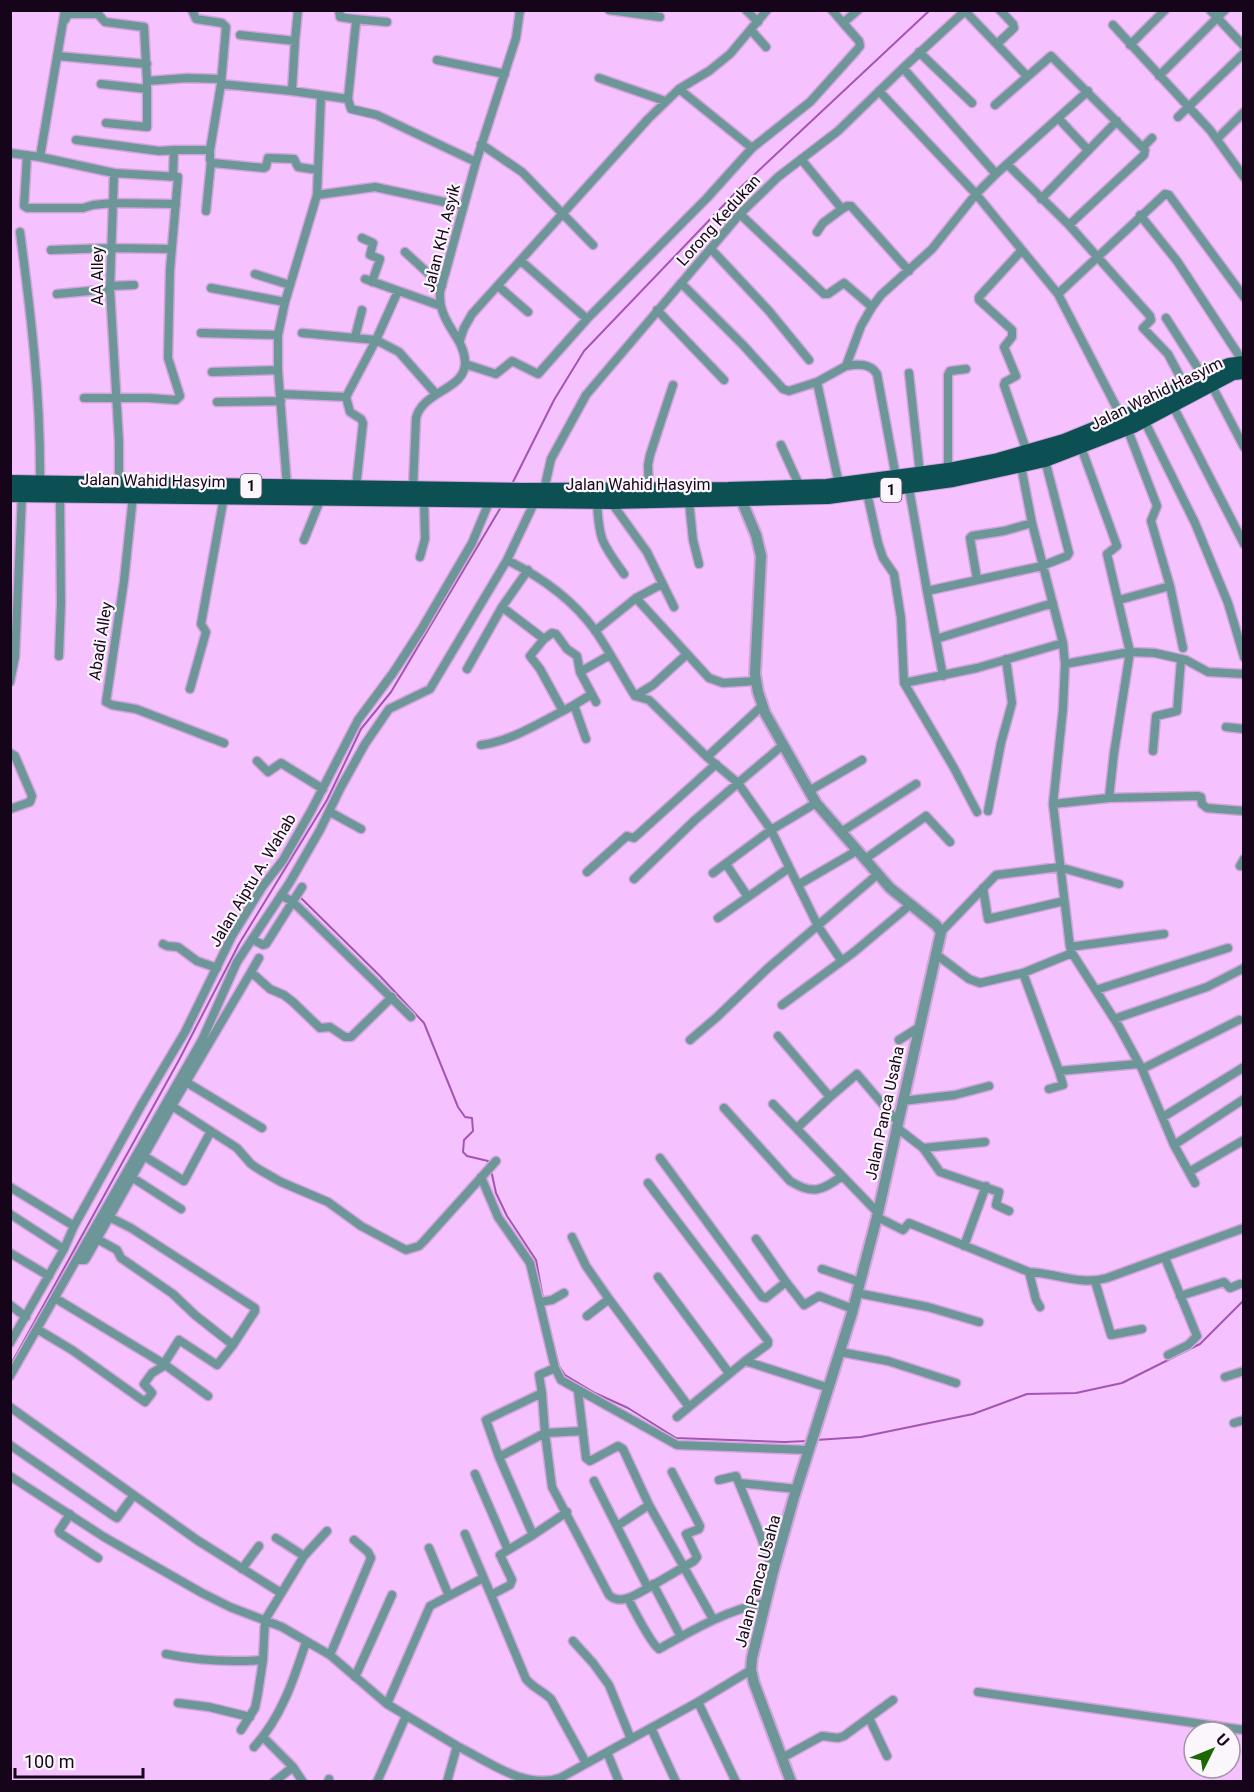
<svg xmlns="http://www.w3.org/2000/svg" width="1254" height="1792" font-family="Roboto,sans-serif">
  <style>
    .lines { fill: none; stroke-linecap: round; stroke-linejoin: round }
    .stream { stroke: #a355b3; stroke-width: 2 }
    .minor-casing { stroke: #d1a4da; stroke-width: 11 }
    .tertiary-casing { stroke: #d1a4da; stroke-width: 14 }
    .trunk-casing { stroke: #d1a4da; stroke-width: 16 }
    .minor { stroke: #6d9698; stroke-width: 8 }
    .tertiary { stroke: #6d9698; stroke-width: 10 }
    .trunk { stroke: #0c5054; stroke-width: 14 }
    .labels { text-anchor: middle; stroke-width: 4.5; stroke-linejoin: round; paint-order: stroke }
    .shield { fill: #fbf6fc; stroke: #5b4d5e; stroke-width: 1.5 }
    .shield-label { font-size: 15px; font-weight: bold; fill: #16051a }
    .street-label { font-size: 16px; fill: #16051a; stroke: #fbf6fc }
  </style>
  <rect width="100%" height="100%" fill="#f5c2ff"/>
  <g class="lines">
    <path class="stream" d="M511,486L554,400L584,351L740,188L930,10
      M299,896L380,976L424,1023L458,1107L465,1117L472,1118L473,1131L464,1140L463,1152L467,1156L488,1161L489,1164
      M491,1170L496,1193L507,1216L536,1260L543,1298
      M548,1322L559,1366L565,1375L595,1393L628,1408L676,1438L785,1442L807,1441
      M10,1366L179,1060L239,944L327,800L361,729L391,692L501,507
      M816,1440L861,1437L973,1414L1027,1394L1076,1393L1122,1383L1200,1344L1244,1300"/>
    <g class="minor-casing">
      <path id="minor" d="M192,10L196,19L222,23L226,27L221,84L210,150
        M339,10L340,17L353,19L356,22L348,99
        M609,10L660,17
        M746,10L758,22
        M832,10L843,23L858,10
        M1210,10L1244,46
        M965,11L1027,76
        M354,19L387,22
        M65,20L68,14H98L105,22L144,27L147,81
        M1113,25L1210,130L1244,177
        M751,30L766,47
        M240,35L295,41L292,91
        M295,41L298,10
        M997,44L1014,28L1013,24L1000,10
        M1130,45L1165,10
        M919,52L972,103
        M57,56L147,64
        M437,60L505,74
        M903,68L996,174
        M1159,76L1225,10
        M599,78L665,101
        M101,84L147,89
        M221,84L292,91L348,99L351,109L377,115L476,162
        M679,89L752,148
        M879,91L976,194L1058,294L1122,418
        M995,105L1051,56L1145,150L1144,155L1069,225L1008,165
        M1178,117L1244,53
        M1059,119L1088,150
        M106,123L147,127V81L187,78L220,79
        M1217,139L1244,112
        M76,140L159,151L174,150
        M481,144L522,172L593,245
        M1143,147L1152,138
        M10,153L40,157L114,173L110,289L119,442V484
        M27,155L24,206L27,208H83L93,205L113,203L176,204
        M40,157L65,10
        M801,159L842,209L823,223L817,232
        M173,175L174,150H210V160L213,163L264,168L266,167L268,158L294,159L298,167L318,170
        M317,195L375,187L463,206
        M1041,199L1117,121
        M842,209L847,206H851L909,271
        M206,211L211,162
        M740,214L824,294H828L844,283L872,307
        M1140,215L1177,261L1240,357
        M1069,225L1150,316L1151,320L1143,328L1168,354L1185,386
        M20,232C31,315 41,398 40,483
        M362,238L373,243L370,255L380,259L372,282
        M711,249L769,311L809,360
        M51,250L112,248L172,249
        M1021,251L979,297V300L1012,330V337L1004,347L1016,376L1005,382L1004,385L1027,452
        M405,252L442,286
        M521,261L587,319
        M255,274L290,285
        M365,279L441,306
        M681,283L743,345L783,389L789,391L817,382L846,366L861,326L872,307L881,295L932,249L976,194L996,174L1088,91
        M110,286L134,285
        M498,286L528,312
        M211,288L285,302
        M57,294L110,289
        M1058,294L1165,194L1169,195L1244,297
        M657,310L724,380
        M1166,318L1203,376
        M201,333L278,335
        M302,333L376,340L399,352L436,394
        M355,337L362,310
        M460,340L464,328L472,314L648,119L679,89L709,71L730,54L767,10
        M465,364L496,374L512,361L538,374L587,319L707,198L752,148L810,102L856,51L860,46L859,41L843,23
        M846,366C858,364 870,363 877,374L896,477
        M212,372L278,370
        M909,373L920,474
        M817,382L839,484
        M1211,384L1244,447
        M281,394L346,397L376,340L398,291
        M346,397L350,412L361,419L363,423L356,487
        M84,398H149L176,400L180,396L168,358L170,270L178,177L114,173
        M217,402L281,401
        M1173,406L1244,544
        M1144,420L1195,523L1228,603L1244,657
        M1127,428L1157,506L1151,521L1170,586L1183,648
        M781,445L800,487
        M1081,447L1117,546L1107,554L1130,652L1114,753L1109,798
        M1021,466L1032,523L1063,643L1065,664L1063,709L1053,804L1070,947L1072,953L1118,1025L1142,1069L1174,1145L1195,1183
        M948,470V375L950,371L966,369
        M287,486L278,370V335L285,302L317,195L321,96
        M413,488L416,418C423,390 467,390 465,361C464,340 445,327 441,306C440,302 440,297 440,292L476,162L516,38L520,10
        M909,488L927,591L1042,566L1067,556L1069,553L1045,460
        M544,490L551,459L586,395L740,214L778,177L838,131L903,68L966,10
        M649,490L648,465L650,455L673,385
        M867,493L878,543L883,558L894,574L901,618L904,683L954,768L977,812
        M133,496L124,581L106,702L112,705L136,709L224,743
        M689,501L693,540L699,564
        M597,502C599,541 602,543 624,574
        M611,502L647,552L674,607
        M304,540L321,498
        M420,557L425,539L424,499
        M507,560C539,576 572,599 594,629C609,650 621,674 635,696L649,700L707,757L738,783L783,745
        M977,579L970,538L972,536L1004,531L1032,523
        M927,591L943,676
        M636,598L709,678L723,683L756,681
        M1119,600L1170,586
        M502,607L544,639L530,656L540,669L563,711L574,705L586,739
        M595,631L636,598L662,584
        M544,639L552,633L556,634L567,649L577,656L580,672
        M936,639L1053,603
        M59,656L61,603L60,495
        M1065,664L1130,652L1155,653L1186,660L1208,672L1244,674
        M467,669L502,607L528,570
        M10,682L15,657L22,495
        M904,683L977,668L1063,643
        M190,689L206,632L201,624L224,497
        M635,696L653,685L687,654
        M596,702L580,672L610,655
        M574,705L592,694
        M1226,727L1244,729
        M481,745C511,741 537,724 563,711
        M1153,751L1156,716L1177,711L1181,660
        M10,753L15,756L32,796L30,802L10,809
        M707,757L762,706
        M257,761L268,772L281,763L323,789
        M809,791L862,760
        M1053,804L1109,798L1198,796L1201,797L1202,804L1207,808L1244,811
        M988,811L1001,743L1012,703L1006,659
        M330,812L361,829
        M841,832L916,784
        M865,859L926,816L950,842
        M1240,866L1244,859
        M587,872L627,836L634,838L716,764
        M713,873L771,830L816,803
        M634,879L695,820L738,783L771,830L818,926L841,960
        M798,885L858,850
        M983,888L988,919L1064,901
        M281,895L293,902L411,1017
        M748,897L789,868
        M718,918L748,897L726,864
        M941,932L996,875L1059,867L1119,884
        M252,939L263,945L266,944L302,887
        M163,944L167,946L178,947L197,961L217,968
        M1070,947L1164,934
        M937,955L969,979L980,983L1023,973L1072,953
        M251,972L259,958
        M1023,973L1059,1071L1138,1064
        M1096,990L1228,948
        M782,1005L854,952L910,905
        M1114,1019L1207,987L1244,968
        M778,1036L830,1097L857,1074L897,1121
        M690,1040L717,1017L768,968L878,874
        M899,1040L918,1028
        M1142,1069L1239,1020
        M186,1082L262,1128
        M1049,1089L1063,1085L1059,1071
        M902,1101L955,1095L989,1086
        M773,1104L878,1213
        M172,1106L237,1148L251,1164L260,1170L281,1182L328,1202L361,1226L406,1250L419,1246L424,1241L496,1161
        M724,1108L790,1181C812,1195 822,1191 842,1176
        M1163,1117L1244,1067
        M896,1127L923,1148L940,1172L999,1192L996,1205L1009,1211
        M797,1128L830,1097
        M1174,1145L1244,1099
        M923,1148L985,1142
        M144,1156L184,1181L211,1131
        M660,1158L762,1297L766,1298L786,1282L804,1305L819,1296L853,1309
        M1189,1172L1244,1140
        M481,1177L498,1217L530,1263L555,1368L561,1380L677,1445L809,1450
        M133,1178L181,1209
        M648,1183L768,1341V1344L745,1361
        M10,1187L74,1226
        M10,1214L64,1249
        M109,1217L131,1228L255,1308V1311L233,1345
        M877,1217L903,1230L909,1223L1029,1272C1056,1273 1081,1286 1107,1278L1244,1228
        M572,1237L586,1266L609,1299
        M756,1239L786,1282
        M964,1246L986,1186
        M10,1253L49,1276
        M1165,1258L1197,1336L1188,1345L1168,1355
        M77,1260H85L87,1257L172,1106L251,972L270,989L284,995L293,1002L320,1028L330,1027L345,1037H351L392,997
        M822,1269L860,1282
        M1029,1272L1036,1300L1040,1307
        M658,1277L729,1373
        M1095,1281L1111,1335L1142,1329
        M857,1293L928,1307L979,1322
        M1180,1296L1224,1282L1230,1288L1240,1284
        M55,1298L164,1364L208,1396
        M540,1302L552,1300L564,1293
        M10,1305L26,1317
        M587,1316L609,1299L689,1407L745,1361L829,1388
        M37,1329L72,1350L145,1402L152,1393L144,1384L152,1373L162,1367L179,1340L217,1365L233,1345L195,1315L173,1294L121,1258L117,1250L97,1239
        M10,1343L64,1249L74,1226L142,1104L185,1032L232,936L263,886L283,860L311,811L358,720L393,673L421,630L472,543L490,500
        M840,1352L888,1361L956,1383
        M10,1376L202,1040L237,962L290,882L320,830L341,787L365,744L389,709L430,689L507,560L535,501
        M1225,1377L1244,1371
        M578,1391L586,1458L590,1461L618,1446L623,1449L649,1505L713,1619
        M542,1393L545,1433L583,1431
        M10,1407L197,1540L281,1593
        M677,1417L689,1407
        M1234,1423L1244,1420
        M10,1445L115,1517L117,1518L133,1496
        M499,1457L486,1420L542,1393L539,1375L555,1368
        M475,1474L508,1550
        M10,1476L104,1537L202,1593L230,1607L282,1627L330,1655L387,1704L457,1746
        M719,1480L736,1476L761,1537L773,1572
        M594,1481L648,1588L694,1561L697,1557L686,1534L699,1529L700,1526L672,1472
        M739,1483L797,1489
        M70,1514L59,1531L60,1533L98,1558
        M617,1526L649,1505
        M465,1534L491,1595
        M533,1535L567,1512
        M276,1538L304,1556
        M429,1548L449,1596
        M242,1569L259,1546
        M653,1584L681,1637
        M628,1598C632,1607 652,1645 659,1649C693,1630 726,1610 765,1603
        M573,1641L593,1663L609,1685L631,1739
        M166,1654C198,1661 231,1662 263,1660
        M330,1655L371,1558L368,1552L354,1540
        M355,1677L392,1595
        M978,1692L1244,1730
        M698,1702L736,1782
        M178,1703L209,1707L250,1717
        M387,1704L430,1606L483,1578
        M869,1718L887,1756
        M651,1728L676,1782
        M241,1730L255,1708L258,1693L263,1660L265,1620L304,1556L327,1531
        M263,1737L293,1767
        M254,1747C281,1718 294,1679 306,1642
        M607,1752L619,1782
        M782,1758L822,1736L838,1738L844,1736L893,1700
        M586,1763L551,1699C543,1691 533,1688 526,1679L491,1595L510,1585L512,1580L500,1555L533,1535L499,1457L545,1433L552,1487L609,1595C620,1606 637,1594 648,1588
        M274,1782L293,1767L303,1782
        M328,1782L329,1779
        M377,1782L406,1716
        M447,1782L457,1746C488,1761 524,1790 560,1778L698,1702L751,1670"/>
    </g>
    <g class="tertiary-casing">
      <path id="tertiary" d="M741,499L756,535L761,556L755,674L758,692L765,713L816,803L890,888L936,925L941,932L877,1217L852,1313L794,1497L773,1572L752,1658L751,1670L754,1683L791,1782"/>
    </g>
    <g class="trunk-casing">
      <path id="trunk" d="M10,482L522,490L728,489L827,486L948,470L998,460L1064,441L1128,415L1216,370L1229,365L1244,363
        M10,495L611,502L828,497L953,480L1045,460L1133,426L1233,373L1244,372"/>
    </g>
    <use href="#minor" class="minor"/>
    <use href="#tertiary" class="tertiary"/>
    <use href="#trunk" class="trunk"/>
  </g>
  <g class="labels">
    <g class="shield">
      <rect x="240.5" y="474" width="21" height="24" rx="4.5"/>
      <rect x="880.5" y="478" width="21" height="24" rx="4.5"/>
    </g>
    <g class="shield-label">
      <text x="251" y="491">1</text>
      <text x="891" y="495">1</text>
    </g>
    <g class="street-label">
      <text transform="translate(718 220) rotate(-48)" y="6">Lorong Kedukan</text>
      <text transform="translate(441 238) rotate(-76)" y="6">Jalan KH. Asyik</text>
      <text transform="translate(97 276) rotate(-90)" y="6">AA Alley</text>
      <text transform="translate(1156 393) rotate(-26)" y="6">Jalan Wahid Hasyim</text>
      <text transform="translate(153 480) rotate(1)" y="6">Jalan Wahid Hasyim</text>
      <text x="638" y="490">Jalan Wahid Hasyim</text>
      <text transform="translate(100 641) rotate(-81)" y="6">Abadi Alley</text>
      <text transform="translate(252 880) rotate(-59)" y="6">Jalan Aiptu A. Wahab</text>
      <text transform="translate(884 1113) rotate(-78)" y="6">Jalan Panca Usaha</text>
      <text transform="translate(757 1581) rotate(-75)" y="6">Jalan Panca Usaha</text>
    </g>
  </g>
  <rect width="1254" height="1792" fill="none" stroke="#16051a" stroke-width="24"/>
  <g transform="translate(1212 1750) rotate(47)"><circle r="28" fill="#fbf6fc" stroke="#9f96a2" stroke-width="1.5"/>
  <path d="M0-4.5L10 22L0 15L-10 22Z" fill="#1b6805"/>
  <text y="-9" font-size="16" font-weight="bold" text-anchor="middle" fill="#16051a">U</text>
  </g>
  <path d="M15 1768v9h128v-9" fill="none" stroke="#16051a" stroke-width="3"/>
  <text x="24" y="1768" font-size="18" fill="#16051a" stroke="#fbf6fc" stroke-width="4.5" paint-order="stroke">100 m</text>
</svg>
